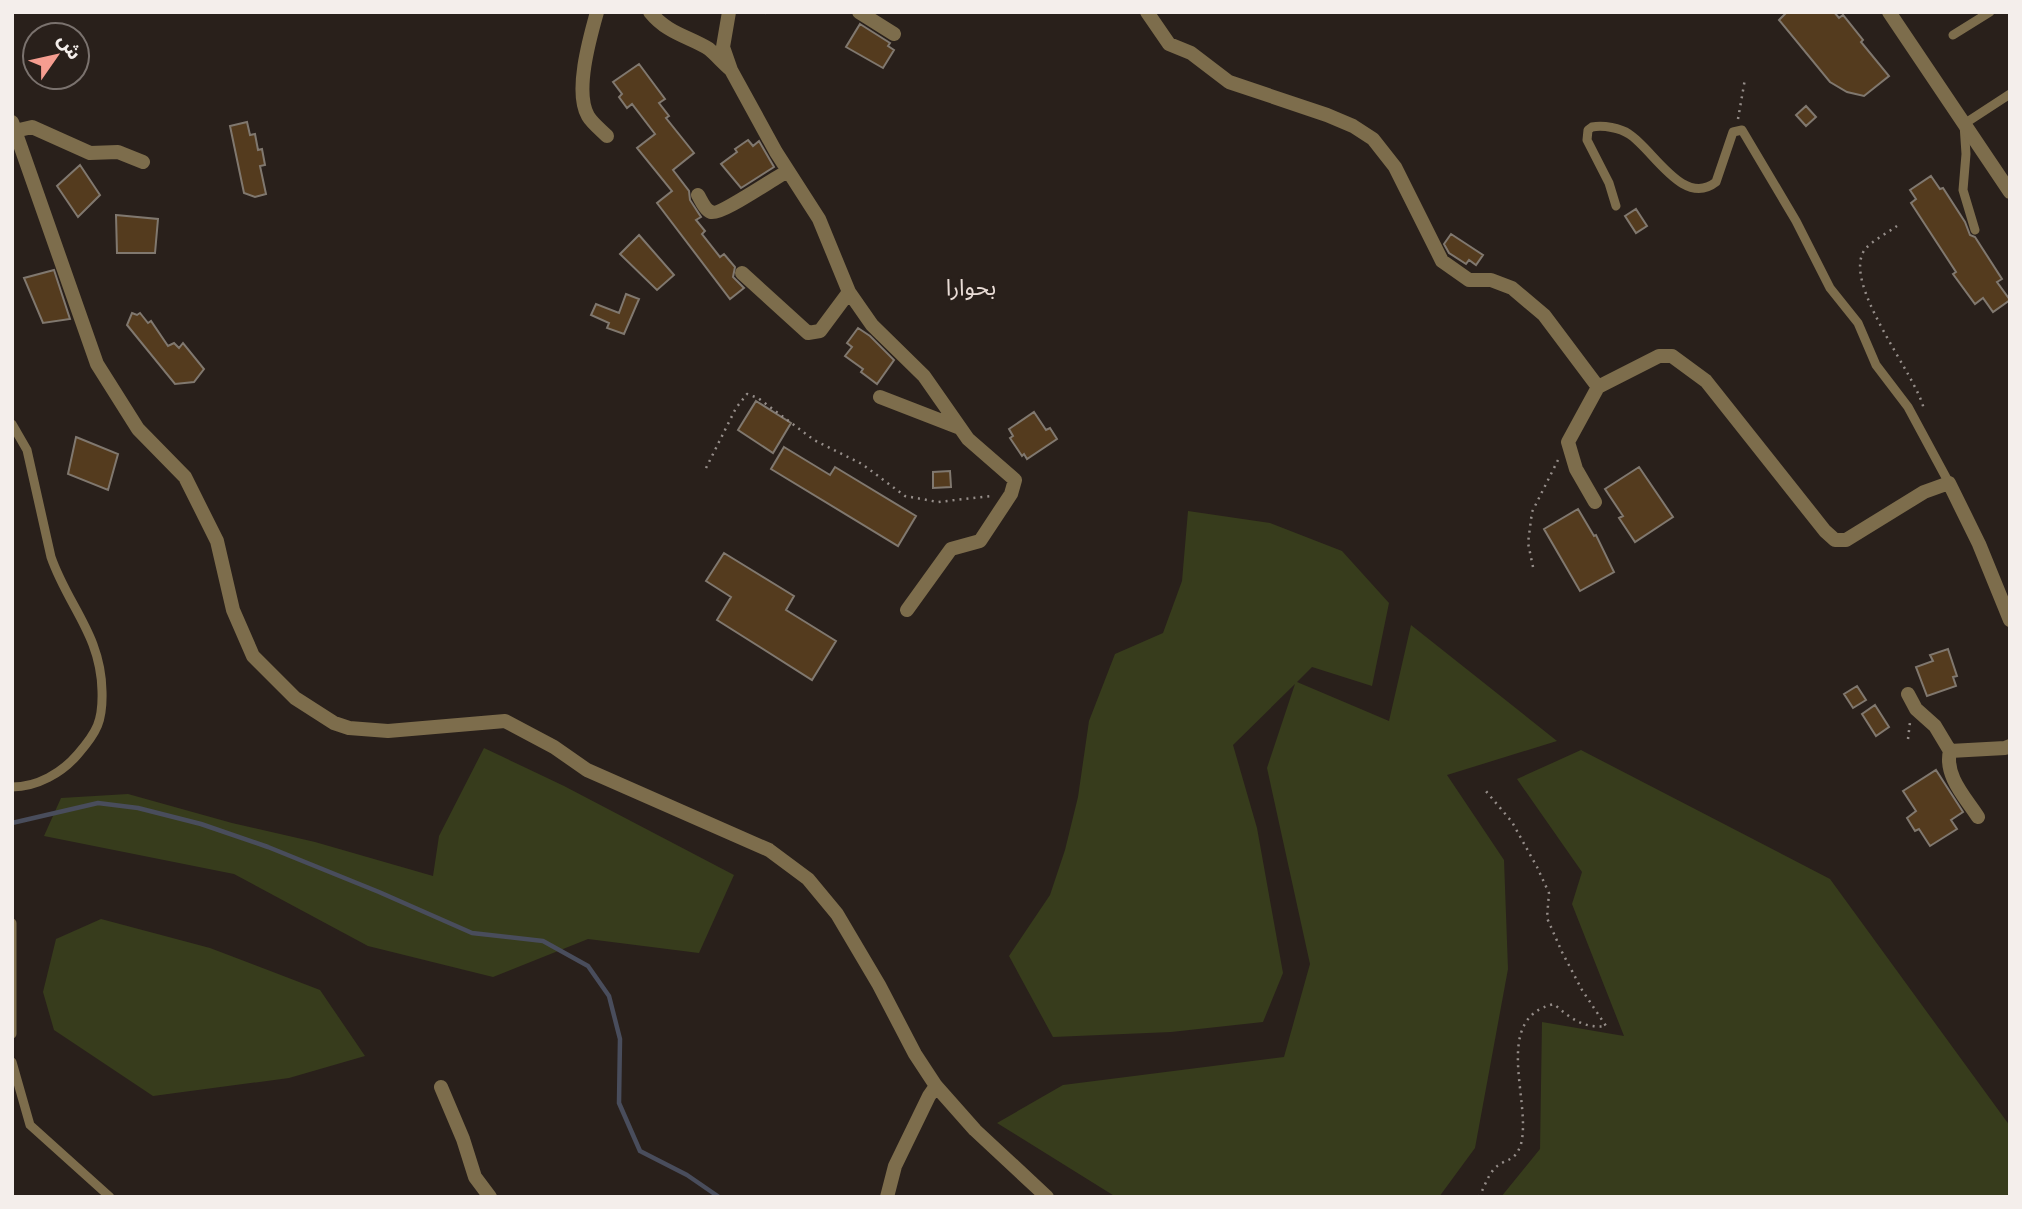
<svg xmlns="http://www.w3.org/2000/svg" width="2022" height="1209" font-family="'Nunito Sans','Noto Sans Arabic',sans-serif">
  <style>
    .green { fill: #373c1c }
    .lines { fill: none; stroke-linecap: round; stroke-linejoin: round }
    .stream { stroke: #494d5c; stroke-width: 4.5 }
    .building { fill: #543b1e; stroke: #80786f; stroke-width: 2 }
    .path { stroke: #958d89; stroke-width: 2.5; stroke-dasharray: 2 5; stroke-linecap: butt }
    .lane { stroke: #7d6d4c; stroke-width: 9 }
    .street { stroke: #7d6d4c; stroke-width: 14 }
    .labels { text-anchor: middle; stroke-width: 5; stroke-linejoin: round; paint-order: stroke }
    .quarter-label { font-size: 23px; fill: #e9dcd6; stroke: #29201b }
  </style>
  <rect width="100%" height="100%" fill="#29201b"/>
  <path class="green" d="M1188,511L1270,523L1342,551L1389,603L1372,686L1312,667L1297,682L1389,721L1411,625L1557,741L1447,775L1504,860L1508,969L1475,1148L1439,1197H1116L997,1123L1063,1085L1284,1057L1310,964L1267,768L1295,684L1233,745L1257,828L1283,973L1263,1022L1171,1032L1053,1037L1009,956L1050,895L1065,850L1078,797L1089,721L1115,654L1163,633L1182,581Z
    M484,748L564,786L734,875L699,953L588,939L493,977L368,946L234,874L44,836L61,798L128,794L232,823L315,842L433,876L439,836Z
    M1581,750L1830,879L2010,1126V1194L2006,1197H1501L1540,1149L1542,1022L1624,1036L1572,904L1582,872L1517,779Z
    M101,919L210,948L320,990L365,1056L289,1078L153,1096L54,1030L43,992L56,939Z"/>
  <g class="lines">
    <path class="stream" d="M12,823L98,803L138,808L201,824L268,847L379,892L472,933L543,941L588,966L609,996L620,1039L619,1103L640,1151L687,1175L719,1197"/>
  </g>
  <path class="building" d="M1787,12H1834L1839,18L1843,15L1863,40L1861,42L1889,76L1864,96L1847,92L1830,82L1779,20Z
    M860,24L890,43L888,46L894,50L883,68L846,47Z
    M639,64L665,99L659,103L669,116L666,118L694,153L673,170L689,191L690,200L701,217L696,220L705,231L702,234L720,257L724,254L735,267L733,277L744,288L730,299L657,203L672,191L637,148L655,134L632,104L627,108L619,97L622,94L613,82Z
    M1806,106L1816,117L1806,126L1796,115Z
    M247,122L250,135L255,134L258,150L262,149L265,165L260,166L266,194L255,197L244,193L230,126Z
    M748,140L753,146L759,141L774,167L741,188L721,164L737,152L735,149Z
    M80,165L100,195L78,217L57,186Z
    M1931,176L1940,189L1943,188L1965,222L1970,235L1975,237L2002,279L1997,282L2010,300L1993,312L1983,298L1975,304L1953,274L1956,272L1911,203L1916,199L1910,190Z
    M1636,209L1647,226L1636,233L1625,216Z
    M116,215L158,219L155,253H117Z
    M1451,234L1483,255L1476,265L1469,260L1466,264L1449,253L1444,244Z
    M639,235L674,275L657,290L620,254Z
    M54,270L70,319L43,323L24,278Z
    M626,294L639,299L624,334L607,328L609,323L591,315L596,304L619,313Z
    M132,313L137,315L140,313L148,323L151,321L168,346L174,343L179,348L183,343L204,369L194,382L175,384L127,325Z
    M858,328L870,336L894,360L877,384L861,372L863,369L845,356L852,347L847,343Z
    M756,401L791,423L773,453L738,430Z
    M1034,412L1046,430L1050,428L1057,439L1027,459L1024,454L1022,456L1010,438L1013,436L1009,429Z
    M76,437L118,454L108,490L68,474Z
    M784,447L830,475L835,467L916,516L898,546L771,469Z
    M1639,467L1673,517L1635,542L1619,518L1623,516L1605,489Z
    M950,471L951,487L933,488V472Z
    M1578,509L1594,536L1596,535L1614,572L1580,591L1544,529Z
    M724,553L794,596L786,610L836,641L812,680L717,620L731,597L706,581Z
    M1948,649L1957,676L1953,677L1956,686L1927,696L1916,667L1933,661L1930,655Z
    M1857,686L1866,700L1853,708L1844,694Z
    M1875,705L1889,727L1876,736L1862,714Z
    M1936,770L1963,812L1951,820L1957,829L1930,846L1919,829L1915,831L1907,818L1916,811L1903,791Z"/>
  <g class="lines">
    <path class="path" d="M766,12L767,14
      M1738,119L1745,79
      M1897,226C1887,233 1874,240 1866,248C1838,281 1918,376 1924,410
      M706,468L736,408L747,394L758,398L814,440L862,464L905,496L938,502L991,496
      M1533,567L1528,543L1532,512L1558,460
      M1908,739L1910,722
      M1479,1197C1484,1188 1488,1175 1495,1168C1505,1158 1515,1163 1521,1144C1532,1102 1491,1018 1554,1004C1570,1018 1584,1029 1606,1026L1582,990L1562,952L1547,918L1549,893L1537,867L1512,822L1485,790"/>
    <path class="lane" d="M1953,35L1990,12
      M1616,206L1609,183L1587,140L1588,130L1592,127C1604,125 1620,128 1629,134C1653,149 1683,208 1716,182L1733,132L1742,130L1796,221L1830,288L1858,323L1876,365L1908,407L1949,483
      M1975,230L1963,190L1966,154L1964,124L2010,94
      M12,424L27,450L51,557C68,606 101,635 102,691C103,721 97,732 78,754C62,773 37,787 12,787
      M12,923V1034
      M12,1062L30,1125L110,1197"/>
    <path class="street" d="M597,12C590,37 574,92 588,116C592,123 601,130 607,136
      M650,12C668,34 688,36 709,49C716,55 723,63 730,69
      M729,12L723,47L731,70L776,152L819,219L849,292L872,325L924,376L968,439L1015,480L1011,494L980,541L951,549L907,610
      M859,12L894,34
      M1147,12L1169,44L1191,53L1229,82L1327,115L1353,126L1373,139L1395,167L1442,261L1469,280H1491L1512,288L1544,315L1598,387
      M1889,12L2010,192
      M12,122L97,364L138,429L185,477L217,541L233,610L253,656L295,698L334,723L349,728L388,731L505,721L554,747L587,770L769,850L808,879L837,914L879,985L915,1054L936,1086L975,1130L1047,1197
      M15,131L32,127L90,153L118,152L143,162
      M698,195C701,200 705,210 711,212C720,216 774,178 788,171
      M742,273L808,333L820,331L849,292
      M880,397L960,428
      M1595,502L1576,469L1568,442L1598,387L1659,356H1672L1706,381L1825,531L1835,540H1846L1924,492L1949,483L1979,544L2010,620
      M1908,694L1916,709L1935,726L1950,751L2005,748L2010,746
      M1950,751C1944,776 1966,798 1978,817
      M441,1087L463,1139L475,1177L490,1197
      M887,1197L895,1166L929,1096L936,1086"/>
  </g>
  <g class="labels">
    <g class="quarter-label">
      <text x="971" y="295">بحوارا</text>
    </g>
  </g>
  <rect width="2022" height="1209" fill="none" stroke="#f4eeeb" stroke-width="28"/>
  <g transform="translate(56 56) rotate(56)"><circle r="33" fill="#29201b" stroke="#7a726e" stroke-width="2"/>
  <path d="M0-5L12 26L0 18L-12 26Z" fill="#f59d90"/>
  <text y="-10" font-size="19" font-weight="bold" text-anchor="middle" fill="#f4eeeb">ش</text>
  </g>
</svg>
